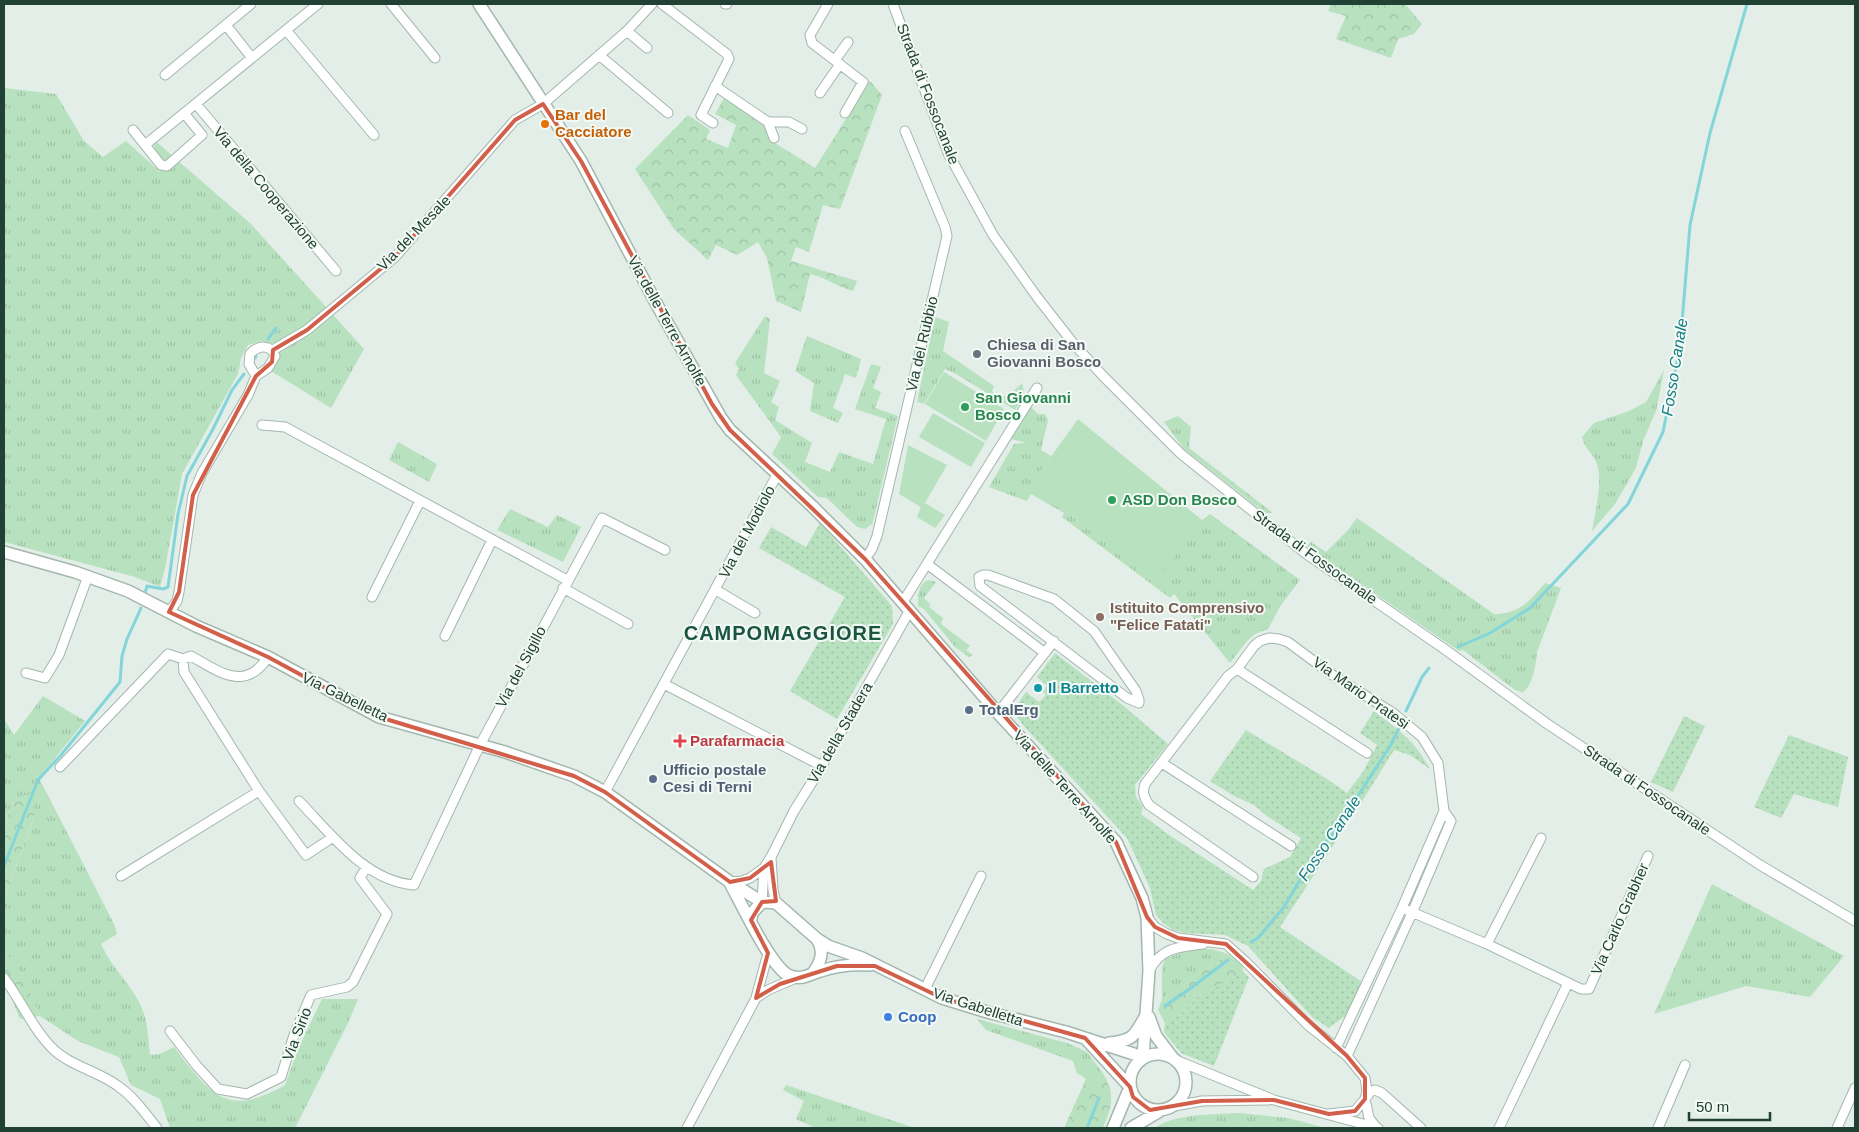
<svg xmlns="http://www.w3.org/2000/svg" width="1859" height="1132" font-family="Arial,sans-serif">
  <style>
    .grass { fill: url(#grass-tufts) }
    .forest { fill: url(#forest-crowns) }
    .garden { fill: url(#garden-dots) }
    .pitch { fill: #b8e1bf }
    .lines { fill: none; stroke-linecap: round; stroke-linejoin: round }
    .stream { stroke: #84d5d9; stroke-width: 3 }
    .minor-casing { stroke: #a4b7ae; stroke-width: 11 }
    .tertiary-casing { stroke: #a4b7ae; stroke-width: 14 }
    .minor { stroke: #fff; stroke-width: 9 }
    .tertiary { stroke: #fff; stroke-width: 11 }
    .marked { fill: none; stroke: #d25f49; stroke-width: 4; stroke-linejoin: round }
    .food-dot { fill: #e8710a; stroke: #f3faf5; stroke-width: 2 }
    .worship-dot { fill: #6b7280; stroke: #f3faf5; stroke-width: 2 }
    .leisure-dot { fill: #2e9e5b; stroke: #f3faf5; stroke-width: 2 }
    .education-dot { fill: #8d6e63; stroke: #f3faf5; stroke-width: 2 }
    .culture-dot { fill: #0f9aa8; stroke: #f3faf5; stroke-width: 2 }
    .service-dot { fill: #5c6f8a; stroke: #f3faf5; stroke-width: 2 }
    .health-dot { fill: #e0444e; stroke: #f3faf5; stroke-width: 2 }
    .shop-dot { fill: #3f7fe0; stroke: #f3faf5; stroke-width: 2 }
    .labels { text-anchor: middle; stroke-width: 4; stroke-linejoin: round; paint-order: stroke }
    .street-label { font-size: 15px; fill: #204134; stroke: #f3faf5 }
    .food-label { font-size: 15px; font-weight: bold; fill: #c56008; stroke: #f3faf5; text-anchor: start }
    .worship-label { font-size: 15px; font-weight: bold; fill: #5b616d; stroke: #f3faf5; text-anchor: start }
    .leisure-label { font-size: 15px; font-weight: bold; fill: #27864d; stroke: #f3faf5; text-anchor: start }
    .education-label { font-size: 15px; font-weight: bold; fill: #785e54; stroke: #f3faf5; text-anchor: start }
    .culture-label { font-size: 15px; font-weight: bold; fill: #0d838f; stroke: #f3faf5; text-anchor: start }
    .service-label { font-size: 15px; font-weight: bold; fill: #4e5e75; stroke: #f3faf5; text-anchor: start }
    .health-label { font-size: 15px; font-weight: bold; fill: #be3a42; stroke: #f3faf5; text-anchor: start }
    .shop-label { font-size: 15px; font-weight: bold; fill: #366cbe; stroke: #f3faf5; text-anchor: start }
    .water-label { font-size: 16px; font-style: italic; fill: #127d84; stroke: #f3faf5 }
    .district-label { font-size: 20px; font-weight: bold; letter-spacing: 1px; fill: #195540; stroke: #f3faf5 }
  </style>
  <defs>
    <pattern id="grass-tufts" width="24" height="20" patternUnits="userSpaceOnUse" patternTransform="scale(1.25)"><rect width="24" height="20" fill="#b8e1bf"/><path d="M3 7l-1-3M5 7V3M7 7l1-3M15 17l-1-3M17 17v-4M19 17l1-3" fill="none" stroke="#9ec2a5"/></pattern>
    <pattern id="forest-crowns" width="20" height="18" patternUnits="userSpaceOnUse" patternTransform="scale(1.25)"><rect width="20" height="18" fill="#b8e1bf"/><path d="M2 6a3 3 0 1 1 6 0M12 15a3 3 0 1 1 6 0" fill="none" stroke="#9ec2a5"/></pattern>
    <pattern id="garden-dots" width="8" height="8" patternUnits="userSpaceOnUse" patternTransform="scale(1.25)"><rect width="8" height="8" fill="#b8e1bf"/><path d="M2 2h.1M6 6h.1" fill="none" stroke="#9ec2a5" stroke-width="1.8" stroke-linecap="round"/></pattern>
  </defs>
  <rect width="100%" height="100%" fill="#e2eee7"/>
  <path class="grass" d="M4,88L56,94L84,141L103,157L126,141L160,172L153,139L251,224L364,349L331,408L271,371L280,354L275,344L261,341L248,345L241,358L238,374L182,474L166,564L160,587L135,577L4,542Z
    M765,316L770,319L764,373L780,381L771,402L779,407L775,420L812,443L805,462L830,472L839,452L873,464L886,419L855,409L871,364L881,367L873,388L881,392L875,408L898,416L873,521L872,524L865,529L857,527L827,498L818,497L772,454L781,437L736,375L739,369L735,363Z
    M935,317L949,322L943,351L994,386L992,392C1007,401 1010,394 1022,383C1026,395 1022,400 1015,410L956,374L945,369L924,404L917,402Z
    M807,336L861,359L856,378L845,374L833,408L843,413L838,423L810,411L814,383L795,371Z
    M1664,370L1656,411L1643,441L1636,468L1615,504L1592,531C1595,513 1603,482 1597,464C1594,454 1585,450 1582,437L1594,423L1629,411L1646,402Z
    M1030,406L1038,414H1045L1048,420L1041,450L1051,456L1028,490L1065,511L1156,580L1202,520L1210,514L1300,580L1281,605L1268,629L1255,634L1247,641L1230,663L1174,594L1170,598L1062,517L1064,513L1031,494L1027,501L989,487L1014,444L1026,443L1011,439Z
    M1178,416L1191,427L1189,448L1273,513H1265L1184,449L1164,422Z
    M398,442L437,464L429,482L389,460Z
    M510,509L548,527L557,515L581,527L563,562L497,530Z
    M1357,518L1494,614C1519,614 1530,601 1545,583L1561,588L1537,652C1536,663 1533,686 1523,692L1515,690L1463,650L1459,651L1307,547L1311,542L1326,552L1348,530Z
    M929,580L936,582L924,598L930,604L929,607L943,618L941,624L970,646L966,650L973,655L969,657L955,647L924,609L918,606C918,596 918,583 929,580Z
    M43,696L85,721L39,778L114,924L117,934L101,944C111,967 130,983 141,1006C148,1021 148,1038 150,1055L160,1054L174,1047C210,1094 226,1119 285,1085L299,1047L322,999H358L349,1021L295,1128H170L160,1099L131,1085L119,1057L78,1041L40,1016L24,977L4,950V900L34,817L13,801L4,828V719L14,735Z
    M1712,884L1844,956L1810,997L1746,986L1654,1014Z
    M1191,949H1212L1228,954L1162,1000V966L1166,958Z
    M977,1019L1067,1043L1087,1052L1102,1072L1097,1081L1086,1079L1077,1073L1073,1061L986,1030Z
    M786,1085L915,1128H815L796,1119L804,1101L783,1090Z
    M1239,1113L1288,1118L1326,1128H1154C1178,1113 1211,1115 1239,1113Z"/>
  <path class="forest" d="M1331,4H1405L1422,24L1414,34L1398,39L1391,58L1336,39L1346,16L1328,11Z
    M870,81L882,95L840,209L823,205L809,252L796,247L791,261L857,281L853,291C837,287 825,277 810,274L801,312L776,301L767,258L758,242L737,255L716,245L708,260L674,229L635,169L688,115L710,130L706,139L728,148L736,125L715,114L724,98L765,127L770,140L815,168Z
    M32,791L34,816L4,900V828L13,801Z
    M4,950L24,977L40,1016L20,1019L4,980Z
    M1228,954L1243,966V972L1201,994L1180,1015L1165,1023L1158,1010L1162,1000Z
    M1102,1072C1116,1093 1112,1106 1103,1128H1064L1086,1079L1097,1081Z"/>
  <path class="garden" d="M820,523L892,606L893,624L837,719L790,691L845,597L759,548L771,527L806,547Z
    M1055,653L1125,707L1168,744L1135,785L1136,797L1143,807L1141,814L1169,835L1253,890L1261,881L1264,869L1290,857L1301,838L1267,816L1254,805L1234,796L1210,781L1246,730L1327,779L1347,793L1363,772L1377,745L1360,733L1374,711C1400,731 1414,740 1430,769L1410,755L1394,750L1366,795L1280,927L1362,982L1345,1016L1329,1028L1312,1017L1248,946L1225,935L1186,933L1173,930L1163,923L1156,915L1150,888L1127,838L1023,725L1015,714L1017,705L1026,692L1039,702L1046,695L1043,692L1047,686L1037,677Z
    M1684,716L1705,726L1673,792L1651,782Z
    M1789,735L1848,757L1838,807L1794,794L1781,818L1754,807Z
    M1243,972L1249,977L1214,1066L1181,1053L1164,1032L1165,1023L1180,1015L1201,994Z"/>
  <path class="pitch" d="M944,372L1004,409L986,441L925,404Z
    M933,413L985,443L971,467L919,437Z
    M1078,419L1202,520L1156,581L1065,511L1027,490Z
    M908,445L947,465L925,503L945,515L935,528L917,517L921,507L899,494Z"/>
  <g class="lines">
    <path class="stream" d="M268,339L276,328
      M255,358L256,356
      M145,593L147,586L163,589L168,587L178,514L187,476L213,429L232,390L244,374
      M1458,647L1490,633L1530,608L1628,504L1663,432L1680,347L1690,225L1710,133L1747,4
      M1406,711L1422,677L1429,668
      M4,866L38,780L61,755L120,682L122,656L127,639L141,608
      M1251,942L1258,938L1284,907L1310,863L1338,827L1390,746L1399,728
      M1165,1006L1188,990L1228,960
      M1087,1128L1099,1098"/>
    <g class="minor-casing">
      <path id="minor" d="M391,4L435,58
        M662,4L727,54L729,59L701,115L713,123
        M725,4H727
        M828,4L810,35L812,43L863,82L845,113
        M893,4L948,153L993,235L1037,297L1073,343L1103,376L1181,454L1305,553L1443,648L1546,723L1760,865L1855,921
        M226,25L252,58
        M286,30L374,135
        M627,31L647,48
        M599,55L668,113
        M835,60L848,42
        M165,75L251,4
        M715,86L768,122H789L802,129
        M820,93L840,64
        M196,104L336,271
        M184,113L202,135L167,166L161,165L145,145C203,98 261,51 318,4
        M768,122L774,138
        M133,130L145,145
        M273,350L307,330L395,257L515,120L543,104L627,31L652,4
        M262,425L285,427L567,580
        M865,559L872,549L877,536L947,236L945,227L905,131
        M927,564L1045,653
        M983,575H988L1054,599L1094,631L1136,691L1139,700V703L1127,698L980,586L979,577Z
        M563,588L628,624
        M716,590L755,613
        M372,597L420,501
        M903,602L1037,388
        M169,612L177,601L179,592L193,495L202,473L248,395L256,376L268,368L275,356C271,344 258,345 250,354L249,364L256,376
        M445,636L492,540
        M268,657C245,693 218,671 191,656L183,659L184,672L259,791L306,855L333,837
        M1237,669L1367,753
        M26,673L45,678L59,655L88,576
        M664,684L822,766
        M998,713L1054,641
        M1162,763L1291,846
        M60,767L168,654L183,659
        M605,792L778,473
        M299,801C331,834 365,881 414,885L480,745L602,518L665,550
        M771,857L773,890L776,903
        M121,876L259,791
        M1253,877L1149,805C1144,797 1142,793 1145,784L1228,676L1237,669L1254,646L1260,641L1269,638L1279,639L1288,642L1331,674L1393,713L1422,737L1438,763L1444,811L1451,821L1412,913L1347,1056
        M730,882L742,881L750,878L764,868L771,857L794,811L822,766L910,610
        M762,902L764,868
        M1402,908L1487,944L1581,989H1589L1648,856
        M1147,917L1155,927L1167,934L1178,938L1226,944L1246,962L1309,1026L1347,1056L1365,1078L1367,1091L1365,1099L1355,1111L1329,1114
        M1487,944L1541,838
        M1149,971C1161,947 1179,947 1203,944
        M4,978C21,1000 32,1028 52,1048C70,1066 98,1071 118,1086C134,1097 145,1113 157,1128
        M925,989L981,876
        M756,998L768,990L798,977
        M170,1031L197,1066L218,1089L247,1094L281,1077L294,1035L311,995L347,987L353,982L387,914L360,878L366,868
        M1336,1048L1402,908L1444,811
        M1178,1061L1274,1100L1378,1128
        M1174,1106L1202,1101L1269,1100
        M1376,1127L1369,1118L1365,1099L1371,1091L1375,1090L1382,1093L1421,1128
        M687,1128L756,998L768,953
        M1499,1128L1568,983
        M1658,1128L1685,1065
        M1837,1128L1855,1088"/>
    </g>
    <g class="tertiary-casing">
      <path id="tertiary" d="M479,4L581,161L656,303L721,418L730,430L812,506L865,559L998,713L1116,842L1142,898L1147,917L1149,971L1143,1057
        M4,552L75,572L128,591L196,626L268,657L379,717L505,752L574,776L605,792L730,882L762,902
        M730,883C741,903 770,965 788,975C792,977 798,978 803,977C809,976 815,972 821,971C838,965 852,964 870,965
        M751,920L752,913L762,902L776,903L817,939L828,946L862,958L942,998L987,1012L1066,1032L1143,1057
        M813,973C821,962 825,951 817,939
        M1149,1017L1156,1036L1172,1057
        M1086,1039L1130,1087L1113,1128
        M1109,1043C1132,1041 1134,1037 1145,1017
        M1130 1082a28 28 0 1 1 56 0a28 28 0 1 1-56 0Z
        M1131,1128L1160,1111"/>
    </g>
    <use href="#minor" class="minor"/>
    <use href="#tertiary" class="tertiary"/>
  </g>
  <path class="marked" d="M543,104L581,161L712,404L730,430L865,559L1116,842L1147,917L1155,927L1178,938L1226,944L1347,1056L1365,1078V1099L1355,1111L1329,1114L1274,1100L1202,1101L1150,1110L1133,1097L1130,1087L1085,1038L942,998L875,966H837L780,984L756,998L768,953L751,920L762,902L776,901L771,862L750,878L730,882L605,792L574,776L379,717L268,657L169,612L179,592L193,495L256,376L272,362L273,350L307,330L395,257L515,120Z"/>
  <circle class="food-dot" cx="545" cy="124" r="5"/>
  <circle class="worship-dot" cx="977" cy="354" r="5"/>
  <g class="leisure-dot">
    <circle cx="965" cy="407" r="5"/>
    <circle cx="1112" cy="500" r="5"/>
  </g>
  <circle class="education-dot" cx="1100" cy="617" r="5"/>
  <circle class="culture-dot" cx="1038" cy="688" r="5"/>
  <g class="service-dot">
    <circle cx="969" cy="710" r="5"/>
    <circle cx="653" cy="779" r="5"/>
  </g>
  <path class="health-dot" d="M677.5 733.5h5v5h5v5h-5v5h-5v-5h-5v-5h5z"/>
  <circle class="shop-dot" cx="888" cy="1017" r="5"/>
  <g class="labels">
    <g class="street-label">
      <text transform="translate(928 94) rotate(69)" y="5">Strada di Fossocanale</text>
      <text transform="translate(266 188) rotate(50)" y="5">Via della Cooperazione</text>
      <text transform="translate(414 233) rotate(-46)" y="5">Via del Mesale</text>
      <text transform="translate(667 321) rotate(61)" y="5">Via delle Terre Arnolfe</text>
      <text transform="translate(922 344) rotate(-77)" y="5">Via del Rubbio</text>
      <text transform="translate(747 532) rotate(-62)" y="5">Via del Modiolo</text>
      <text transform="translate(1315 557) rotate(36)" y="5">Strada di Fossocanale</text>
      <text transform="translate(521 667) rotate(-62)" y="5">Via del Sigillo</text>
      <text transform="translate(1361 693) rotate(35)" y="5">Via Mario Pratesi</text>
      <text transform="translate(345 697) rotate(26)" y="5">Via Gabelletta</text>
      <text transform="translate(840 733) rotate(-60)" y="5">Via della Stadera</text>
      <text transform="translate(1065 787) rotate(48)" y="5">Via delle Terre Arnolfe</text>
      <text transform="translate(1647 790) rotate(34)" y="5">Strada di Fossocanale</text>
      <text transform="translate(1620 919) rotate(-66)" y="5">Via Carlo Grabher</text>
      <text transform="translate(978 1007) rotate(18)" y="5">Via Gabelletta</text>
      <text transform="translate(297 1034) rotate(-69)" y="5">Via Sirio</text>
    </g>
    <g class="food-label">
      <text x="555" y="120">Bar del<tspan x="555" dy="17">Cacciatore</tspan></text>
    </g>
    <g class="worship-label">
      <text x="987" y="350">Chiesa di San<tspan x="987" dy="17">Giovanni Bosco</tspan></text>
    </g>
    <g class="leisure-label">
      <text x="975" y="403">San Giovanni<tspan x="975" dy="17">Bosco</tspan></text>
      <text x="1122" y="505">ASD Don Bosco</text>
    </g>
    <g class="education-label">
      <text x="1110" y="613">Istituito Comprensivo<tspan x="1110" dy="17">"Felice Fatati"</tspan></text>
    </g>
    <g class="culture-label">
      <text x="1048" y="693">Il Barretto</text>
    </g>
    <g class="service-label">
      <text x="979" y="715">TotalErg</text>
      <text x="663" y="775">Ufficio postale<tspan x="663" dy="17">Cesi di Terni</tspan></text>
    </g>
    <g class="health-label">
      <text x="690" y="746">Parafarmacia</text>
    </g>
    <g class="shop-label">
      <text x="898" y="1022">Coop</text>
    </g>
    <g class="water-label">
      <text transform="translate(1674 367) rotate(-81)" y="6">Fosso Canale</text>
      <text transform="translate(1329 838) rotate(-56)" y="6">Fosso Canale</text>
    </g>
    <g class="district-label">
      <text x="783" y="640">CAMPOMAGGIORE</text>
    </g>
  </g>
  <rect width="1859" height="1132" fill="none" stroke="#204134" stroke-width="10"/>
  <path d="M1689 1112v8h81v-8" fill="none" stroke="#204134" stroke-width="2.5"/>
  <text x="1696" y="1112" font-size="15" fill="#204134" stroke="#f3faf5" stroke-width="4" paint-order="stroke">50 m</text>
</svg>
